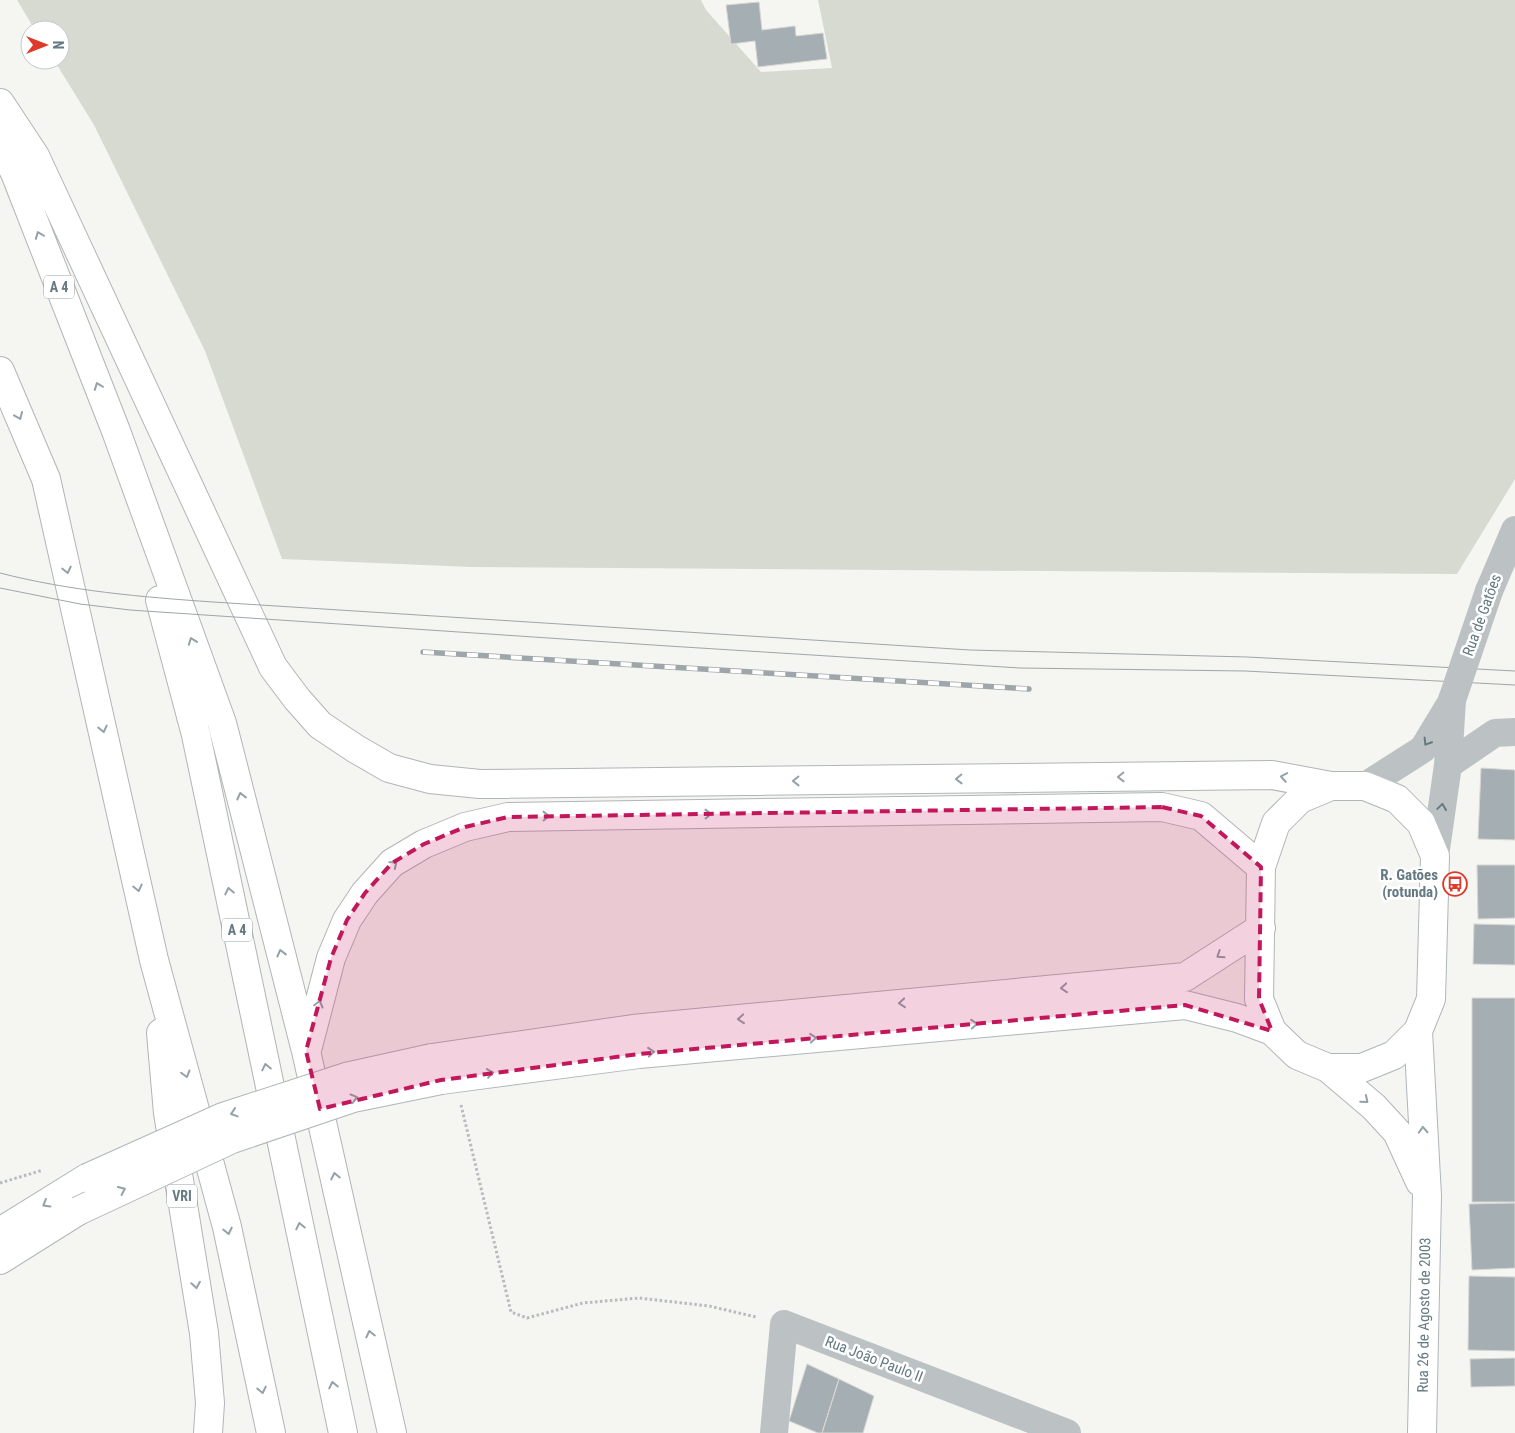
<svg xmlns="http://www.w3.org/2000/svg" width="1515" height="1433" font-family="'Roboto Condensed',sans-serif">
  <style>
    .green { fill: #d6dad1 }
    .building { fill: #a5afb3; stroke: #d7d6d4 }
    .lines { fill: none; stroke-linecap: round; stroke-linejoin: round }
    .secondary-casing { stroke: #afb6b9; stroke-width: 30 }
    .motorway-casing { stroke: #b0b5b7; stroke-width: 30 }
    .path { stroke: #b7bbbc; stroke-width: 3; stroke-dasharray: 2.5 2.5; stroke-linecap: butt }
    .minor { stroke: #bcc2c4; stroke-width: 28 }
    .secondary { stroke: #fff; stroke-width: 28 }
    .motorway { stroke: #fff; stroke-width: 28 }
    .tram { stroke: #9ea6aa; stroke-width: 1 }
    .rail-casing { stroke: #9ea6aa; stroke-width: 5.5 }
    .rail { stroke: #fff; stroke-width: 4; stroke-dasharray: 11; stroke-linecap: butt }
    .secondary-bridge-casing { stroke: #afb6b9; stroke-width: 30; stroke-linecap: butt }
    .minor-bridge { stroke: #bcc2c4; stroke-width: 28 }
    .secondary-bridge { stroke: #fff; stroke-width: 28 }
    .oneway { stroke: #93a1a8 }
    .oneway2 { stroke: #657982 }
    .marked { fill: #c2185b; fill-opacity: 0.2; stroke: #c2185b; stroke-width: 4; stroke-dasharray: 10 6; stroke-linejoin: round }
    .labels { text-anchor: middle; stroke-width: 5; stroke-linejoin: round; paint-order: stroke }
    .shield { fill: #fff; stroke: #93a1a8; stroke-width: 1 }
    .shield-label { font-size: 14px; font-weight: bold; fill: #657982 }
    .street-label { font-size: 15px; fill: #657982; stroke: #fff }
    .poi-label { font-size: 15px; font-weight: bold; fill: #657982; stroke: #fff; text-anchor: end }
  </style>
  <rect width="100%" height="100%" fill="#f5f5f2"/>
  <path class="green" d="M17,0H701L706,10L761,72L832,68L818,0H1515V479L1457,574L471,567L282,559L205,351L94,125L54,60H60V30H35Z"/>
  <path class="building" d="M759,2L762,30L795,26L796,36L823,33L827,59L758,67L755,41L731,44L726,5Z
    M1481,768L1515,770V840L1478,839Z
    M1477,865H1515V918L1478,919Z
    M1474,924L1515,925V965L1473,964Z
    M1472,998H1515V1202H1472Z
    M1515,1203V1268L1472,1270L1469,1204Z
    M1469,1276L1515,1277V1351L1468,1350Z
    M1515,1358V1386L1471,1387L1470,1359Z
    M807,1364L839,1379L822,1433H818L789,1421Z
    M839,1379L874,1396L863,1433H822Z"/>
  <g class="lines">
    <g class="secondary-casing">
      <path id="secondary" d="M1331,786H1365L1397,799L1421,823L1435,856L1431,999L1418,1031L1394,1055L1362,1068H1328L1297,1055L1272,1031L1259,999L1261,867L1276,823L1300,799Z
        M1418,1031L1427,1196L1422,1433
        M432,1058L633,1029L1185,977L1261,928
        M1328,1068L1374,1107L1397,1132L1420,1182
        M441,1080L639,1054L1185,1005L1237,1018L1272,1031
        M0,1232L87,1178
        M0,1260L78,1211"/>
    </g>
    <g class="motorway-casing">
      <path id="motorway" d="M0,103L35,156L273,667L297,699L320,725L356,749L389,768L430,779L480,784L1272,775L1331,786
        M0,143L15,173L116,431L222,723L306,1051L392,1433
        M0,371L46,479L154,960L227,1227L271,1433
        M160,600L196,735L343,1433
        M161,1033L168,1113L204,1333L210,1403L208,1433
        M307,1050L331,958L347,920L365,893L392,863L424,844L465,827L508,817L1162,807L1201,816L1261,867"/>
    </g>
    <path class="path" d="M461,1105L511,1312L527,1318L583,1303L639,1298L709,1306L756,1317
      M0,1183L43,1170"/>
    <path class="minor" d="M1489,591L1515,530
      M1448,765L1495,733L1515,732
      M1365,786L1423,749L1449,706
      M1435,856L1448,765L1452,700
      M774,1433L784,1324L1067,1433"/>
    <use href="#secondary" class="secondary"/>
    <use href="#motorway" class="motorway"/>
    <path class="tram" d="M0,573C70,591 141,597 213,602L970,650L1247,657L1515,671
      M0,588L80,604L130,610L668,646L1020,668L1245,671L1515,685"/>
    <g class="rail-casing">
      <path id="rail" d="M423,652L1029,689"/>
    </g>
    <use href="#rail" class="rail"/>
    <g class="secondary-bridge-casing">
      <path id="secondary-bridge" d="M87,1178L223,1117L346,1077L432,1058
        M78,1211L232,1139L353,1098L441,1080"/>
    </g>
    <path class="minor-bridge" d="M1452,700L1489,591"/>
    <use href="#secondary-bridge" class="secondary-bridge"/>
  </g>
  <defs><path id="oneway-chevron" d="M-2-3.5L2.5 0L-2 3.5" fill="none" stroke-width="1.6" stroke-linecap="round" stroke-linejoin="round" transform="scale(1.25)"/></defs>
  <g class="oneway">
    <use href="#oneway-chevron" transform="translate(39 235) rotate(-111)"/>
    <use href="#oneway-chevron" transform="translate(98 386) rotate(-111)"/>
    <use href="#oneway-chevron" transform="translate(19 416) rotate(67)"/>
    <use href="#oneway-chevron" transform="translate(67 570) rotate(77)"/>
    <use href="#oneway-chevron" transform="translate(192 641) rotate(-110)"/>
    <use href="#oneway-chevron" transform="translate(103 729) rotate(77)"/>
    <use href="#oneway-chevron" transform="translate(1121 777) rotate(179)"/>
    <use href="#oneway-chevron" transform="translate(1284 777) rotate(-170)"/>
    <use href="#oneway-chevron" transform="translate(959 779) rotate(179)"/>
    <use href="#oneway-chevron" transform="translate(796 781) rotate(179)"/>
    <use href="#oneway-chevron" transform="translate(241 796) rotate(-104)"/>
    <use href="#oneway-chevron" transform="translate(708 814) rotate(-1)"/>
    <use href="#oneway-chevron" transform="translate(546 816) rotate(-1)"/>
    <use href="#oneway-chevron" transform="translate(394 864) rotate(-39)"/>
    <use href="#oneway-chevron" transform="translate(138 888) rotate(77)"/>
    <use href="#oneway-chevron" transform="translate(229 891) rotate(-102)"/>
    <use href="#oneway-chevron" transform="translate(281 953) rotate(-104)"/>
    <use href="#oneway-chevron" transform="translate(1220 955) rotate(147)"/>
    <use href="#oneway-chevron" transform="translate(1064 988) rotate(175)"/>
    <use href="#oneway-chevron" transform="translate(902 1003) rotate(175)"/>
    <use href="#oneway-chevron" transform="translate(319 1004) rotate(-75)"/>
    <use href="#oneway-chevron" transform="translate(741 1019) rotate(175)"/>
    <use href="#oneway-chevron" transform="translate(974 1024) rotate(-5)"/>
    <use href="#oneway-chevron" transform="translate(813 1038) rotate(-5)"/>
    <use href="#oneway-chevron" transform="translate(651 1052) rotate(-5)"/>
    <use href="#oneway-chevron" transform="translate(266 1067) rotate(-102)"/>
    <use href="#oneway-chevron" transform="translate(490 1073) rotate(-8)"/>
    <use href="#oneway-chevron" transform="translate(186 1074) rotate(75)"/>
    <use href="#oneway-chevron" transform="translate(354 1098) rotate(-15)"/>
    <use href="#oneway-chevron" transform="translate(1365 1100) rotate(40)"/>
    <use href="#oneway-chevron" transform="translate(234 1113) rotate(162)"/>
    <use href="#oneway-chevron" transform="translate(1423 1130) rotate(-93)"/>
    <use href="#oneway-chevron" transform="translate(335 1176) rotate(-103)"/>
    <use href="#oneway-chevron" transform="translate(122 1190) rotate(-25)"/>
    <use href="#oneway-chevron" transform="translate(46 1204) rotate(149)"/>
    <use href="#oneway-chevron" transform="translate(300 1226) rotate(-102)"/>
    <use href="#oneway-chevron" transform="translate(228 1231) rotate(77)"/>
    <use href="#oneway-chevron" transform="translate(196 1285) rotate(81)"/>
    <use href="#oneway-chevron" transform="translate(370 1334) rotate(-103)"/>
    <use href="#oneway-chevron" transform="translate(333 1385) rotate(-102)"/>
    <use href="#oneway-chevron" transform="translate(262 1390) rotate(78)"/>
  </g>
  <g class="oneway2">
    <use href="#oneway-chevron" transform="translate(1427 742) rotate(122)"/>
    <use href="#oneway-chevron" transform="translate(1442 807) rotate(-82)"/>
  </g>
  <path class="marked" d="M1162,807L1201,816L1261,867L1259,999L1272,1031L1185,1005L639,1054L441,1080L320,1109L306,1051L331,958L347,920L365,893L392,863L424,844L465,827L508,817Z"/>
  <defs>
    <g id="bus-ring" transform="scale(1.25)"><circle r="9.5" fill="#fff" stroke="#de3a29" stroke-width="1.5"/><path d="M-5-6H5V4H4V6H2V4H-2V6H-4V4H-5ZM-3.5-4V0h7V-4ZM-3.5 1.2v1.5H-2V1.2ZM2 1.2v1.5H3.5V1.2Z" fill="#de3a29"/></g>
  </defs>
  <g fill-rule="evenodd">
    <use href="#bus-ring" x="1455" y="884"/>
  </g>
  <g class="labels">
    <g class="shield">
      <rect x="44" y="275.5" width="30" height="23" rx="4"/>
      <rect x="222" y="918.5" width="30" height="23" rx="4"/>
      <rect x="167" y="1184.5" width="30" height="23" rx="4"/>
    </g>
    <g class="shield-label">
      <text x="59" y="292">A 4</text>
      <text x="237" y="935">A 4</text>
      <text x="182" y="1201">VRI</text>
    </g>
    <g class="street-label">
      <text transform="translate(1482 615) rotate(-70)" y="5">Rua de Gatões</text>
      <text transform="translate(1424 1315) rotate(-89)" y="5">Rua 26 de Agosto de 2003</text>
      <text transform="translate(874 1359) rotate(21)" y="5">Rua João Paulo II</text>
    </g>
    <g class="poi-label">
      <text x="1438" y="880">R. Gatões<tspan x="1438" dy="17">(rotunda)</tspan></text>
    </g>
  </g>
  <g transform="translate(45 45) rotate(90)"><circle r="24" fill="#ffffff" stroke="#c1c9cd"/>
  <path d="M0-4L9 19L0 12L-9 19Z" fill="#de3a29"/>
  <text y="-8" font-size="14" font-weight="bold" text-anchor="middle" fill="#657982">N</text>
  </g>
</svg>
